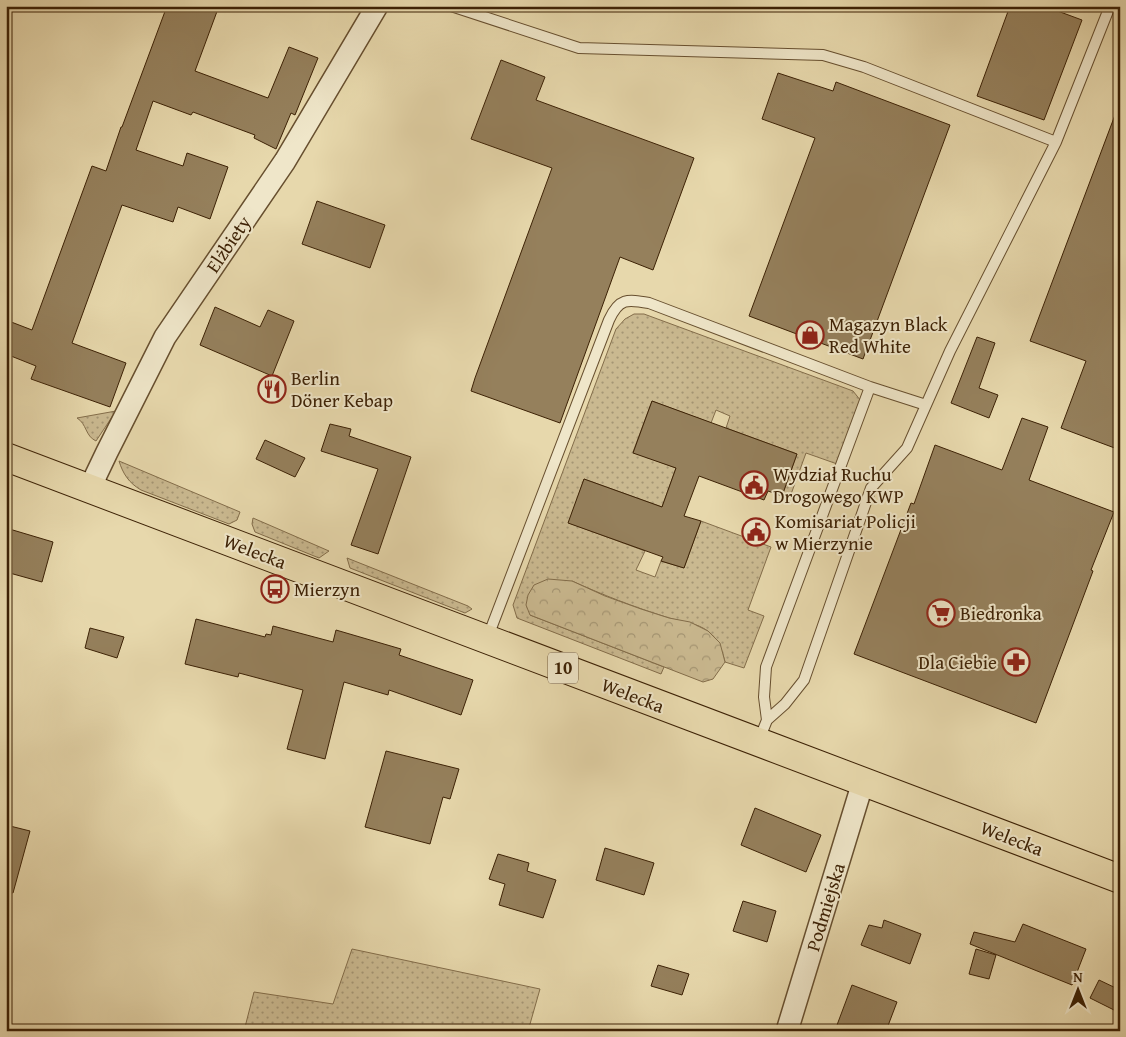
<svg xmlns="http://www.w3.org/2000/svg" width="1126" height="1037" font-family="'Gentium Book Plus',serif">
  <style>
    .grass { fill: url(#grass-dots); stroke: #836d4a }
    .forest { fill: url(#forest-crowns); stroke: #836d4a }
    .building { fill: #95805c; stroke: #3c2105 }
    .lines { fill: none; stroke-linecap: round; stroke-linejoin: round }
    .service-casing { stroke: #674f2f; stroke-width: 12 }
    .minor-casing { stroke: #674f2f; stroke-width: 24 }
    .primary-casing { stroke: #3c2105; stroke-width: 30 }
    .service { stroke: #efe6c9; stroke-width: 10 }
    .minor { stroke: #efe6c9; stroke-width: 21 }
    .primary { stroke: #e7d8ac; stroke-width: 28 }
    .labels { text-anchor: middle; stroke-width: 4; stroke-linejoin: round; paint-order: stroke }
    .shield { fill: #efe6c9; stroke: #725c40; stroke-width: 1 }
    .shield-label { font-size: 18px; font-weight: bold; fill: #3c2105 }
    .street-label { font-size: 19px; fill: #3c2105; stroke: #efe6c9 }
    .poi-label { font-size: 19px; fill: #3c2105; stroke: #efe6c9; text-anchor: start }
  </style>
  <defs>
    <pattern id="grass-dots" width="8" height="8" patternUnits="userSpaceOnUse" patternTransform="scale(1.25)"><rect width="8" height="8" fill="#cab990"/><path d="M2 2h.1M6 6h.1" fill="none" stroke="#a59674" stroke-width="1.8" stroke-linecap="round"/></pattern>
    <pattern id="forest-crowns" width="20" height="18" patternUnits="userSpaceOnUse" patternTransform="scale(1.25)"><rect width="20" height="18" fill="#cab990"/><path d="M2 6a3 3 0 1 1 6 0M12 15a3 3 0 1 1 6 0" fill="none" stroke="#a59674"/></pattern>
  </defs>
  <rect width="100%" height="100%" fill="#e7d8ac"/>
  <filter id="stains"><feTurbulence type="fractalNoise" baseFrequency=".004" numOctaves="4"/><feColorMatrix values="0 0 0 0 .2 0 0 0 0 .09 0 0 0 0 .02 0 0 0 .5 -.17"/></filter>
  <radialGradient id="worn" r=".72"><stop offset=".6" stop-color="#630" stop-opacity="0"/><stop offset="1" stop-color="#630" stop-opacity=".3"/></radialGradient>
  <path class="grass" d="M634,314H644L853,391L861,401L840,465L806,453L790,497L782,496L797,454L726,428L730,416L716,410L711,423L652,401L633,452L676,468L662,507L584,479L569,523L645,551L636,570L655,577L661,561L684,568L701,521L771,547L748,610L764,616L744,668L725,662C722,650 719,640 709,632C697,622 680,622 666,617C634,607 603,595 572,581L530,615L664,667L661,674L517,618L513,605L616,329L625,319Z
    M116,411L96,441C85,436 87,424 77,418Z
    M119,461L240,512L237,520L229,524L141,490C129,483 123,474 119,461Z
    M253,518L329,551L319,558L255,532L252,524Z
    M347,558L468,606L472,609L465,613L350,568Z
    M352,949L540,989L528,1031H244L254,992L333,1004Z"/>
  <path class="forest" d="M548,579L572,581L605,596L641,609L669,618L690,622L708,631L720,643L725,662L713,679L703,682L530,615L526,605L528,595L534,585Z"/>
  <path class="building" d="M167,6H219L195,71L268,98L289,47L318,58L295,115L291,113L276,149L254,138L255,135L193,112L191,115L153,101L136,150L183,166L187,153L228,167L210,219L178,207L173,222L122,205L72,343L126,363L110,407L31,379L36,366L6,354V320L32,330L92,166L106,171L121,127H122Z
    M1010,6H1044L1082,20L1044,120L977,96Z
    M501,60L545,77L536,100L694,158L653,270L620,257L560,423L471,391L475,378L552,168L471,139Z
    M778,73L833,91L836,82L950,125L863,359L749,316L815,138L762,119Z
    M1118,107L1120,108V450L1061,428L1086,361L1030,341Z
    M317,201L385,225L370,268L302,244Z
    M215,307L260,327L268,310L294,321L272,376L200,345Z
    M977,337L995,343L979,388L998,395L989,418L951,403Z
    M652,401L797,454L782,496L768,491L764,500L699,476L684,516L701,521L684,568L661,561L663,557L568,523L584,479L662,507L676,468L633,453Z
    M1022,418L1048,427L1029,480L1114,512L1091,570L1093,571L1036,723L854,654L911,503L914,504L935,445L1002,470Z
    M330,424L351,429L349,436L411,457L378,554L351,545L378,469L321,451Z
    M265,440L305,458L295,477L256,459Z
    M6,528L53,542L42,582L6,572Z
    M196,619L265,637L266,634L271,635L273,626L333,642L336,630L401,649L399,655L473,680L461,715L389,690L388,695L344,682L325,759L287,749L303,690L239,673L238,677L185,664Z
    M90,628L124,637L117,658L85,648Z
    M386,751L459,769L450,799L443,797L430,844L365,827Z
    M755,808L821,835L806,872L741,845Z
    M6,825L30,831L13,893L6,892Z
    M605,848L654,863L644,895L596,880Z
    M498,854L529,863L527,871L556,880L543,918L499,905L505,884L489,879Z
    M743,901L776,911L767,942L733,931Z
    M884,920L921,934L910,964L861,945L869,925L882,928Z
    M1023,924L1086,949L1072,985L970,944L974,932L1015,942Z
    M976,949L996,955L989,979L969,974Z
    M658,965L689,974L682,995L651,986Z
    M1099,980L1120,990V1013L1090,998Z
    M852,985L897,1002L886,1031H854L837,1025Z"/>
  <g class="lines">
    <g class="service-casing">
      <path id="service" d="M451,6L579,48L823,55L864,67L1056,142
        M487,639L609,320C619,298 627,299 649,303L870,387L926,405
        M767,720L785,704L804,680L871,488L907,448L950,351L1056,142L1110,6
        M759,740L767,720L764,697L766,667L870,387"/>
    </g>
    <g class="minor-casing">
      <path id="minor" d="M92,489L96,475L107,452L165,337L285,161L377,6
        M787,1031L863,782"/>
    </g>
    <g class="primary-casing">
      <path id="primary" d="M6,457L1120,879"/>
    </g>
    <use href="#service" class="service"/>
    <use href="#minor" class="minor"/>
    <use href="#primary" class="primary"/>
  </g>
  <defs>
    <g id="shop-ring" transform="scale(1.4375)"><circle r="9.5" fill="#efe6c9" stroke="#8f2418" stroke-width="1.5"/><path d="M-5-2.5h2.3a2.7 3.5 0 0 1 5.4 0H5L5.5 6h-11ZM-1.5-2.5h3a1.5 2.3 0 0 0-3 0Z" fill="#8f2418"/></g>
    <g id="restaurant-ring" transform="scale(1.4375)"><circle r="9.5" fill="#efe6c9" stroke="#8f2418" stroke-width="1.5"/><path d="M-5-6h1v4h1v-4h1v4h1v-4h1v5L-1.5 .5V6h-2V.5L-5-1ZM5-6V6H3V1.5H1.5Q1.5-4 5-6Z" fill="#8f2418"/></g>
    <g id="civic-ring" transform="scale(1.4375)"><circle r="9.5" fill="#efe6c9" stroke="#8f2418" stroke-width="1.5"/><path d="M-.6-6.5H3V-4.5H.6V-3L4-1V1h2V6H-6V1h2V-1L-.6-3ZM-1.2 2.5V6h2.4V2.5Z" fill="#8f2418"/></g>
    <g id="bus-ring" transform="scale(1.4375)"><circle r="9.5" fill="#efe6c9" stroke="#8f2418" stroke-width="1.5"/><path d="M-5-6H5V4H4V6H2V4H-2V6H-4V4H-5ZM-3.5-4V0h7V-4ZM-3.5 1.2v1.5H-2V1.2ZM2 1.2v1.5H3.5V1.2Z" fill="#8f2418"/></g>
    <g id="supermarket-ring" transform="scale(1.4375)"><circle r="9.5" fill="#efe6c9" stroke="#8f2418" stroke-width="1.5"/><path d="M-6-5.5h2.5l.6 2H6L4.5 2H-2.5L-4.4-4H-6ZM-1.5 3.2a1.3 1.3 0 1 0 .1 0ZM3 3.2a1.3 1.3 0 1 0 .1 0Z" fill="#8f2418"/></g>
    <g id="pharmacy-ring" transform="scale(1.4375)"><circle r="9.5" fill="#efe6c9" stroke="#8f2418" stroke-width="1.5"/><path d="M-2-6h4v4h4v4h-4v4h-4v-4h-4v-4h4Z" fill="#8f2418"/></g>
  </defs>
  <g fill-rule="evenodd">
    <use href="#shop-ring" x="810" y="335"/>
    <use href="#restaurant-ring" x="272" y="389"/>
    <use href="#civic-ring" x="754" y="485"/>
    <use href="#civic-ring" x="756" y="532"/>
    <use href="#bus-ring" x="275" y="589"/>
    <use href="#supermarket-ring" x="941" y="613"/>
    <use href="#pharmacy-ring" x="1016" y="662"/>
  </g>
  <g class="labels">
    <rect class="shield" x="548" y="652.5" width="30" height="31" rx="4"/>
    <g class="shield-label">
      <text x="563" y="674">10</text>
    </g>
    <g class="street-label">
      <text transform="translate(228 244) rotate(-56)" y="7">Elżbiety</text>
      <text transform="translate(255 551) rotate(21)" y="7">Welecka</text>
      <text transform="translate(633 695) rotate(21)" y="7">Welecka</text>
      <text transform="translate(1012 838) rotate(21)" y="7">Welecka</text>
      <text transform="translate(825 907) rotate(-73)" y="7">Podmiejska</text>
    </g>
    <g class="poi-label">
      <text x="829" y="331">Magazyn Black<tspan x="829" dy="22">Red White</tspan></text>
      <text x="291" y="385">Berlin<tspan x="291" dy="22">Döner Kebap</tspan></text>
      <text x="773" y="481">Wydział Ruchu<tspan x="773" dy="22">Drogowego KWP</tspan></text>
      <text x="775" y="528">Komisariat Policji<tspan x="775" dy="22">w Mierzynie</tspan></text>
      <text x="294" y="596">Mierzyn</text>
      <text x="960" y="620">Biedronka</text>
      <text x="997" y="669" text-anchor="end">Dla Ciebie</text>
    </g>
  </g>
  <rect width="1126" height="1037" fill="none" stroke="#e7d8ac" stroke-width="25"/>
  <rect x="8" y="8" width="1111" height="1022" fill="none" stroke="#3c2105" stroke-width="2.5"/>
  <rect x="12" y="12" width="1101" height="1012" fill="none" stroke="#3c2105"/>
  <g transform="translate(1078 990)" stroke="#efe6c9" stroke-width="4" paint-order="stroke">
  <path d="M0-4L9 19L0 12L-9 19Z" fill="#3c2105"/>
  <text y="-8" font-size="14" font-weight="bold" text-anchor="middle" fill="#3c2105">N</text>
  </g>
  <rect width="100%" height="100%" filter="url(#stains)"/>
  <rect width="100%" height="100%" fill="url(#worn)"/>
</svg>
